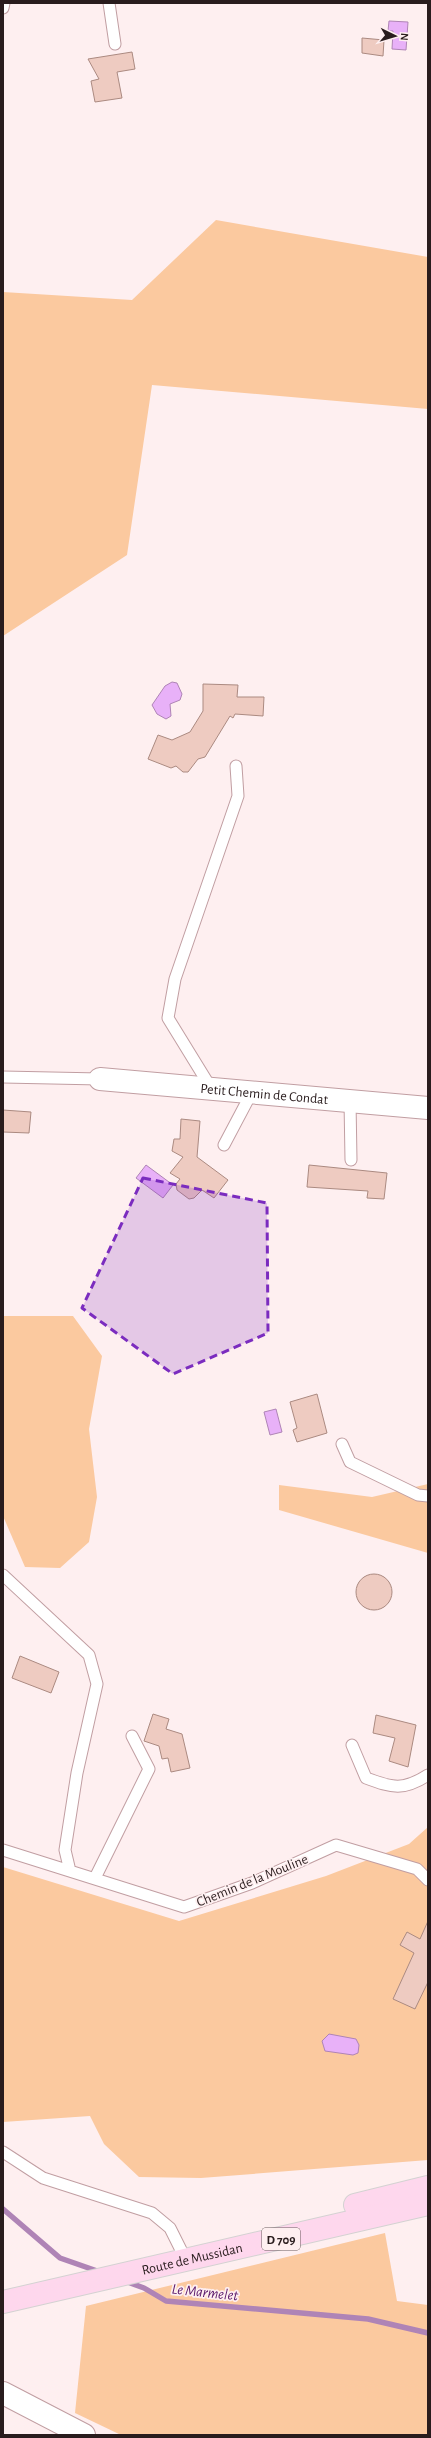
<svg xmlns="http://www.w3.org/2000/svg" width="431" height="2438" font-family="'Alegreya Sans',sans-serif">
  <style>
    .green { fill: #fbc99f }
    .water { fill: #e8b1f8; stroke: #af84b6 }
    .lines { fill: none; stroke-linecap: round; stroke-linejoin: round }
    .stream { stroke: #af84b6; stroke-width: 5.5 }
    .building { fill: #eecbc1; stroke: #ab8a81 }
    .lane-casing { stroke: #c19ea2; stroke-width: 13 }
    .street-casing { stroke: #c19ea2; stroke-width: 24 }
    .primary-casing { stroke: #d4d2d2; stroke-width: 24 }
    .lane { stroke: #fff; stroke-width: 11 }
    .street { stroke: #fff; stroke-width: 22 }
    .primary { stroke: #fed7ed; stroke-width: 22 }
    .marked { fill: #7b2cbf; fill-opacity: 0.2; stroke: #7b2cbf; stroke-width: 3; stroke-dasharray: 8 5; stroke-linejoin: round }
    .labels { text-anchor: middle; stroke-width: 3.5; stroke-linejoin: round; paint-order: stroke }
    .shield { fill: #feeff0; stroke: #695b5c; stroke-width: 1 }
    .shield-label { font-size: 13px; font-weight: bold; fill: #291c1d }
    .street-label { font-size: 14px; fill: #291c1d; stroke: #feeff0 }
    .water-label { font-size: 15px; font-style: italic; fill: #59176a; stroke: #feeff0 }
  </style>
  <rect width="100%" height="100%" fill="#feeff0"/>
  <path class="green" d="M216,220L428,257V409L152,385L127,555L3,636V292L132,300Z
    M3,1316H73L102,1356L89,1429L97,1497L89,1542L60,1568L25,1567L3,1516Z
    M428,1484V1553L279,1510V1485L372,1497Z
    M428,1827V2160L201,2178L139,2177L104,2144L90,2116L3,2122V1867L179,1921L326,1876L409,1844Z
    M385,2233L397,2301L428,2305V2435H121L75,2413L86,2306Z"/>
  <path class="water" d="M389,21L408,22L406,50L392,49L393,31H388Z
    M172,682L177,683L182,694L180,700L170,704L171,716L166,719L157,714L152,705L165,686Z
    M146,1165L173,1185L163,1198L136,1178Z
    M276,1409L282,1432L270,1435L264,1412Z
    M329,2034L356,2039L359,2045L358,2053L353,2055L325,2051L322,2041Z"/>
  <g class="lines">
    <path class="stream" d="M3,2209L60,2258L100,2272
      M125,2281L144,2288L166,2301L368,2319L428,2333"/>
  </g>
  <path class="building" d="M362,38L384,40L383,56L362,53Z
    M132,52L135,69L117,72L122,98L95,102L91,81L99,79L88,59Z
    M203,684L238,685L237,697H264L263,716L235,714L233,718L230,716L205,757L198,759L188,772H183L176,766L171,768L148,759L158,735L172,740L190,732L203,711Z
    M3,1110L31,1112L29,1133L3,1132Z
    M181,1119L200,1121L197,1157L228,1180L214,1198L202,1190L194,1198L189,1199L177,1190L176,1184L180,1179L170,1173L183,1157L172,1151L174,1139H180Z
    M309,1165L387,1173L384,1199L367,1198L368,1191L307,1187Z
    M317,1394L327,1433L297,1442L293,1430L297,1428L290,1402Z
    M356 1592a18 18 0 1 1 36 0a18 18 0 1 1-36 0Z
    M20,1656L59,1672L51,1693L12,1678Z
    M153,1714L169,1719L166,1729L182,1734L190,1768L171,1772L168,1758L162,1759L159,1746L144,1741Z
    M376,1715L416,1725L408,1767L389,1761L395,1738L373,1733Z
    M428,1921V1982L415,2009L393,1999L414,1953L400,1945L407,1932L420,1939Z"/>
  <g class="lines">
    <g class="lane-casing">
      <path id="lane" d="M109,3L115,44
        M3,8L4,3
        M3,1077L100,1079
        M211,1088L168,1018L175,979L238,796L236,766
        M350,1101L351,1160
        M224,1145L252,1092
        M342,1444L350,1462L418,1495L428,1496
        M3,1575L89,1655L97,1684L77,1773L65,1850L70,1871
        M352,1745L366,1778C393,1788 403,1791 428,1775
        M3,1850L184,1907L252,1883L336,1845L417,1869L428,1880
        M95,1878L149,1769L132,1736
        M3,2152L43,2178L152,2213L170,2228L184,2256"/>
    </g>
    <g class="street-casing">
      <g id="street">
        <path id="s1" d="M100,1079L428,1108"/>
        <path d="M3,2393L84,2435"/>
      </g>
    </g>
    <g class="primary-casing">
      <g id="primary">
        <path d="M355,2205L428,2187"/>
        <path id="s2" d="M3,2302L428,2204"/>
      </g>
    </g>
    <use href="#lane" class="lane"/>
    <use href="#street" class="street"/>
    <use href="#primary" class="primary"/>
  </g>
  <path class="marked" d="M143,1178L267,1203L268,1333L173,1374L82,1308Z"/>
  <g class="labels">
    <rect class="shield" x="262" y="2228" width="38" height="22" rx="3"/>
    <g class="shield-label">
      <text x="281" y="2244">D 709</text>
    </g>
    <g class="street-label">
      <text dy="5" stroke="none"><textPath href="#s1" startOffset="165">Petit Chemin de Condat</textPath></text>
      <text transform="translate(252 1880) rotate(-22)" y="5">Chemin de la Mouline</text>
      <text dy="5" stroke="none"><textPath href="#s2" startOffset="194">Route de Mussidan</textPath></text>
    </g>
    <g class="water-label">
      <text transform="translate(205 2292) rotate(6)" y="5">Le Marmelet</text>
    </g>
  </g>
  <rect width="431" height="2438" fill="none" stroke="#291c1d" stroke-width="8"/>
  <g transform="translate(395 36) rotate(95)" stroke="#feeff0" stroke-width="3" paint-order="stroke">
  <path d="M0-3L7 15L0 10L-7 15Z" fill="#291c1d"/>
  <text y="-6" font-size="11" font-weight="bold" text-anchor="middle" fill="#291c1d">N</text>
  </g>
</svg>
